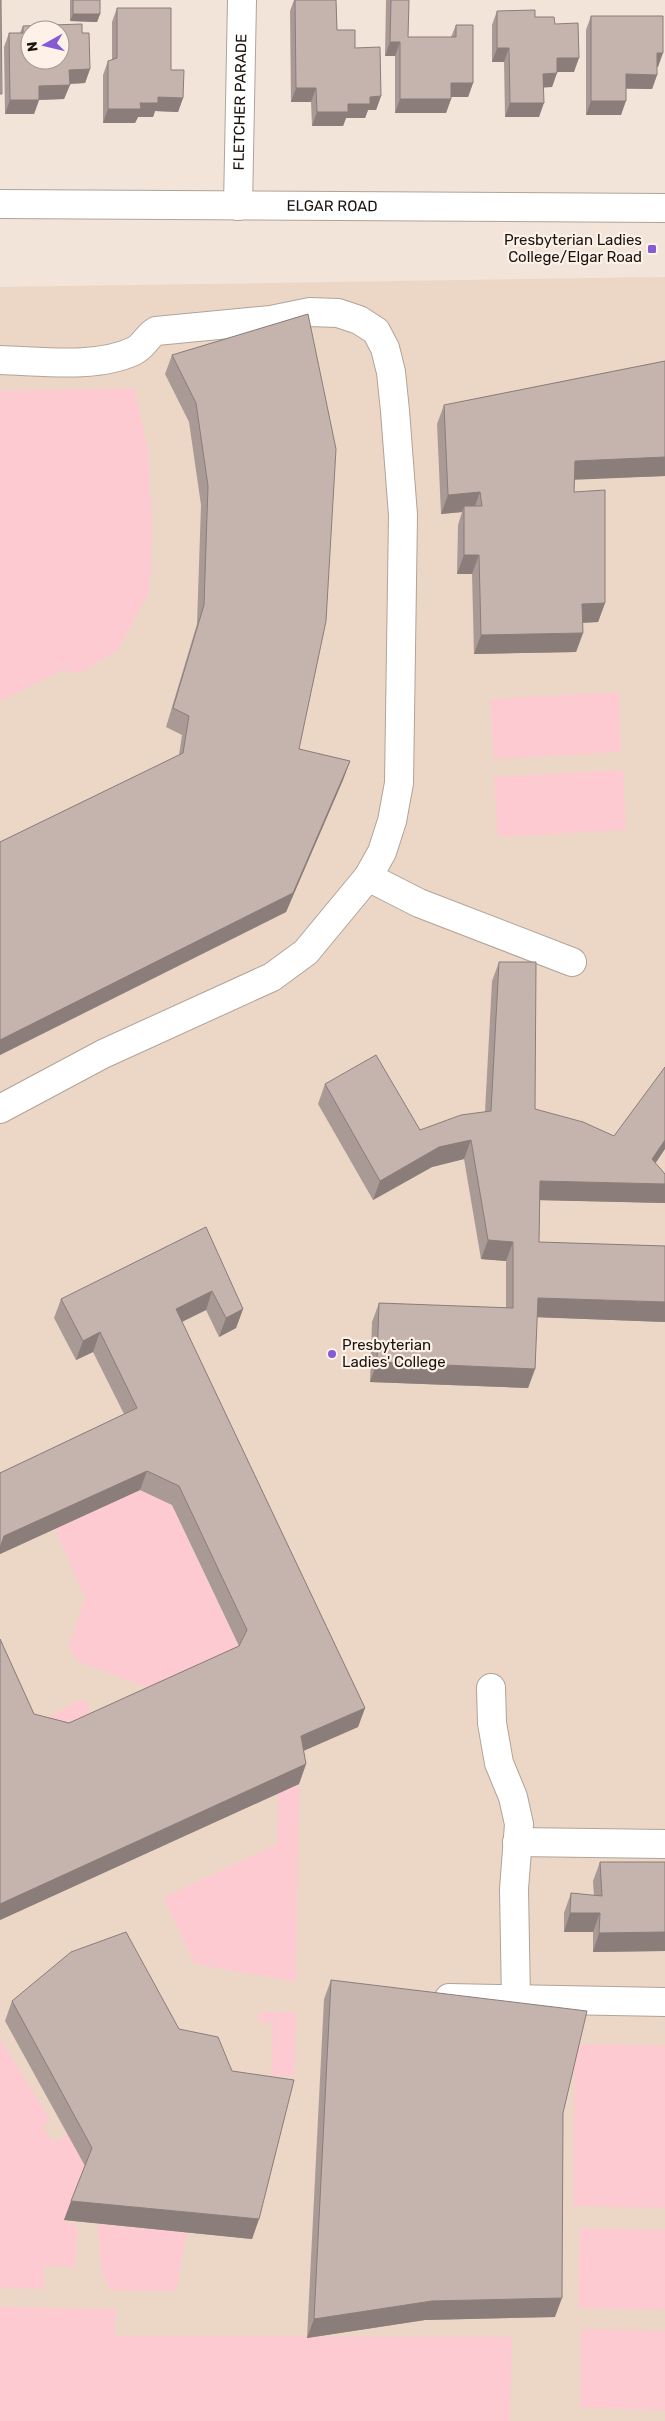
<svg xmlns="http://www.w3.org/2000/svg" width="665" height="2421" font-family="Rubik,sans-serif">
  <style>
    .built { fill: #ecd7c6 }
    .green { fill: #fccad0 }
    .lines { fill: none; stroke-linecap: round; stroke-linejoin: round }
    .minor-casing { stroke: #b1a398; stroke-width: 30 }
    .major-casing { stroke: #b1a398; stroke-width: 30 }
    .minor { stroke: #fff; stroke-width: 28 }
    .major { stroke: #fff; stroke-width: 28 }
    .wall { fill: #a99a96 }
    .shaded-wall { fill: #8a7d7a }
    .building { fill: #c5b3ae; stroke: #8a7d7a; fill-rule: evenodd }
    .poi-dot { fill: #845bd5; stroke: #fdf1e8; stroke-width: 2 }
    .labels { text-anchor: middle; stroke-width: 4.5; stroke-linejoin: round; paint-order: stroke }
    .street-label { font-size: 15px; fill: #191410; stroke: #fdf1e8 }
    .poi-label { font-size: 15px; fill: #191410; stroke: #fdf1e8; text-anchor: end }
  </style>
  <rect width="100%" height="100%" fill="#f2e4d8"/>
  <path class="built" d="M665,277V2421H0V287Z"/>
  <path class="green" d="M134,388L148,449L152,526L150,590L118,650L79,673L63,670L0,701V391Z
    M619,692L621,752L494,759L490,699Z
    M623,770L626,830L498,837L494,777Z
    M140,1490L172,1505L240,1649L167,1695L75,1660L69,1645L85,1598L55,1529Z
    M84,1698L95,1722L59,1737L50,1716Z
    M299,1784L296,1982L195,1964L163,1898L277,1844L278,1793Z
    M259,2012H296L294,2076H271L273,2023L258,2022Z
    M0,2039L50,2119L43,2127L53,2143L68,2134L85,2167L64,2220L78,2228L75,2267L44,2266V2289L0,2288Z
    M575,2044L665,2046V2208L573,2206Z
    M97,2224L187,2232L176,2291L109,2290L102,2270Z
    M580,2228L665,2230V2310L578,2308Z
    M0,2307L116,2309L114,2336L512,2337L510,2421H0Z
    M581,2329L665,2330V2410L580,2408Z"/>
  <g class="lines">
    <g class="minor-casing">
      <g id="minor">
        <path id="s1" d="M238,206L242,0"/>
        <path d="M0,360C41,361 96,369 134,351C144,346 147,336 156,331L271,320L310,312L338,313L359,320L376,331L385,348L391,372L395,411L403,515L399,783L392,821L382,852L368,877L306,952L272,977L103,1054L0,1109"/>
        <path d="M368,877L419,903L572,962"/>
        <path d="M491,1688L492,1723L499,1763L513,1797L519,1824L514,1889L516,1999"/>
        <path d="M517,1842L665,1844"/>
        <path d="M449,1998L665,2002"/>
      </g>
    </g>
    <g class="major-casing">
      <g id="major">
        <path id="s2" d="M0,204L665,208"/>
      </g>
    </g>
    <use href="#minor" class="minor"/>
    <use href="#major" class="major"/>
  </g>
  <path class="wall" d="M70,0H100V14L97,22L70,21Z
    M294,0H336L337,30L355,48L381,96L376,110H368L365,118H346L343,126H312L311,102H291L290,11Z
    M386,0H409L408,37H451L456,25L473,83L468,97H451V99L446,113H395V56H385Z
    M117,8L171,70L183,98L178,112L155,111L153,117H138L135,123H103V75L108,61L112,60V22Z
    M497,11L535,17L555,24L574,72H557L552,87H544L539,117H505L504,62H492V25Z
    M591,16L658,67H657V75L652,89H626L621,115H586V30Z
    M23,26L82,33L90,69L85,83L70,84L64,99L39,100L34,114H5L4,47L9,33H20Z
    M308,314L299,749L350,761L343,780L286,912L0,1055V842L179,755L182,735L166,727L197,624L201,505L189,422L165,374L172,355Z
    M665,361V476L575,479L574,492L605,603L598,622L583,623V633L576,652L474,654L472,574H457L458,525L462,512L441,514L437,424L444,405Z
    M499,962L535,1109L655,1163L665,1174V1203L540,1200L539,1242L665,1246V1322L537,1317L535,1369L528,1388L370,1382L372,1322L379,1303L506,1308V1261L481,1259L464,1159L432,1167L373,1200L318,1104L325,1084L420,1130L485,1112L492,981Z
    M206,1227L243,1309L236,1328L219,1337L206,1310L182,1322L365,1708L358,1727L303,1751L306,1764L299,1784L0,1920V1639L34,1714L69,1723L239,1646L172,1505L140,1490L0,1554V1473L124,1414L93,1352L76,1360L54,1318L61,1299Z
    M600,1862H665V1951L593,1952V1932H564V1913L571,1893L594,1896L593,1881Z
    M331,1980L563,2113L555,2317L425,2320L307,2338L324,1999Z
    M12,2001L259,2219L252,2239L64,2220L85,2166L5,2021Z"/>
  <path class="shaded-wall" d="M73,14H100L97,22L70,21Z
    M390,42H400L395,56H385Z
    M497,48H509L504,62H492Z
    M657,53H663L658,67H652Z
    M557,58H579L574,72H552Z
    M90,69L85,83L64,84L69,70Z
    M557,73L552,87L538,88L543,74Z
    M626,74L657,75L652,89L621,88Z
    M451,83H473L468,97H446Z
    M70,85L64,99L34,100L39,86Z
    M296,88H316L311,102H291Z
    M381,96L376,110H368L365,118H346L343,126H312L317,112L348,104L370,97Z
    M158,97L183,98L178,112L155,111L153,117H138L135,123H103L108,109L140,103Z
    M400,99H451L446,113H395Z
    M10,100H39L34,114H5Z
    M591,101H626L621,115H586Z
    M510,103H544L539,117H505Z
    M665,457V476L569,480L575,461Z
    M480,492L473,511L464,506L462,512L441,514L448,495Z
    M464,555H479L472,574H457Z
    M605,603L598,622L575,623L582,604Z
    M583,633L576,652L474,654L481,635Z
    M350,761L343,780L286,912L0,1055V1040Z
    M471,1140L464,1159L432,1167L373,1200L380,1181L439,1147Z
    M665,1140V1149L645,1179L652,1159Z
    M540,1181L665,1184V1203L533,1200Z
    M488,1240L513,1242L506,1261L481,1259Z
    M212,1291L206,1310L169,1328L176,1309Z
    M538,1298L665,1302V1322L531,1317Z
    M243,1309L236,1328L219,1337L226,1318Z
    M100,1332L93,1352L76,1360L83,1341Z
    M377,1362L535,1369L528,1388L370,1382Z
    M147,1471L140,1490L0,1554V1547L4,1536Z
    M365,1708L358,1727L294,1755L301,1736Z
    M306,1764L299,1784L0,1920V1904Z
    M570,1913H600L593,1932H564Z
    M665,1932V1951L593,1952L599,1933Z
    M71,2201L259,2219L252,2239L64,2220Z
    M562,2298L555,2317L425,2320L307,2338L314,2319L432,2301Z"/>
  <path class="building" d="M0,0H1L2,94H0Z
    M73,0H100V14H73Z
    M295,0H336L337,30H355V48L380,47L381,96L370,97V104H348V112H317L316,88H296Z
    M391,0H409L408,37H456V25H473V83H451V99H400V42H390Z
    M117,8H171V70H184L183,98L158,97V103H140L141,109H108V61L117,58Z
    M535,10V17H554L555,24L578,23L579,58H557V73L543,74L544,103H510L509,48H497V11Z
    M591,16H663V53H657V75L626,74V101H591Z
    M82,24V33H89L90,69L69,70L70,85L39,86V100H10L9,33H23V26ZM30,30H60V60H30Z
    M308,314L336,449L326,621L299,749L350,761L293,893L0,1040V842L183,753L189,716L173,708L204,605L208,486L196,403L172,355Z
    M665,361V457L575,461L574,492L605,490V603L582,604L583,633L481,635L479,555H464V506H482L480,492L448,495L444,405Z
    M499,962H536L535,1109L583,1122L614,1136L665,1067V1140L652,1159L665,1174V1184L540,1181L539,1242L665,1246V1302L538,1298L535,1369L377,1362L379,1303L513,1308V1242L488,1240L471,1140L439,1147L380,1181L325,1084L376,1055L420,1130L461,1115L491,1111Z
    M206,1227L243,1309L226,1318L212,1291L176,1309L365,1708L301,1736L306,1764L0,1904V1639L34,1714L69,1723L239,1646L247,1630L179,1486L147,1471L4,1536L0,1548V1473L137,1408L100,1332L83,1341L61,1299Z
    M600,1862H665V1932L599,1933L600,1913H570L571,1893L602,1896Z
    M126,1932L179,2029L218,2037L232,2071L294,2080L259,2219L71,2201L92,2148L12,2001L71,1952Z
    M331,1980L587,2011L563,2113L562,2298L432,2301L314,2319Z"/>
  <g class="poi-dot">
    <rect x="647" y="244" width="10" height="10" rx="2.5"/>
    <circle cx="332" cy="1354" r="5"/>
  </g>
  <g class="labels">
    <g class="street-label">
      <text dy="5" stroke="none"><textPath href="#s1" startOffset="104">FLETCHER PARADE</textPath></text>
      <text dy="5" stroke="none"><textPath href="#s2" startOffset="332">ELGAR ROAD</textPath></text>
    </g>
    <g class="poi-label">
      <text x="642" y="245">Presbyterian Ladies<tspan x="642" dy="17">College/Elgar Road</tspan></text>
      <text x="342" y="1350" text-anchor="start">Presbyterian<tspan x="342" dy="17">Ladies' College</tspan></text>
    </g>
  </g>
  <g transform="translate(45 45) rotate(262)"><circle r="24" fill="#fdf1e8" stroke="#a29992"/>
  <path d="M0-4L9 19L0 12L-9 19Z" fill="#845bd5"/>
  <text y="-8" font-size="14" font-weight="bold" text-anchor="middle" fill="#191410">N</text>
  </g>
</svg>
